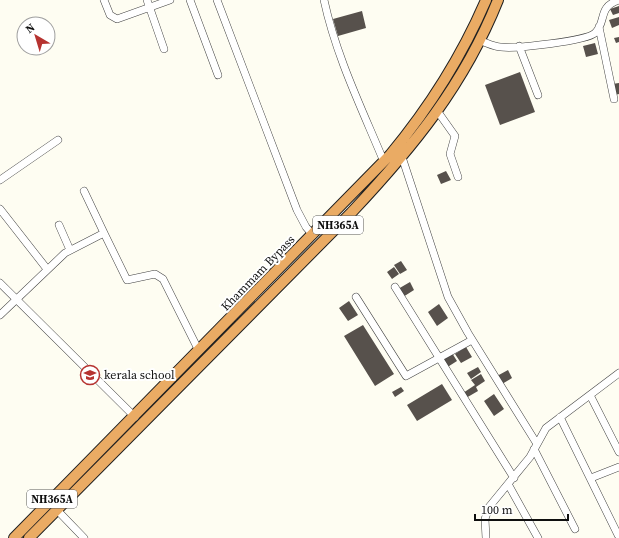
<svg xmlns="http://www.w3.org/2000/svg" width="619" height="538" font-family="'Source Serif 4',serif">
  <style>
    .building { fill: #57514c }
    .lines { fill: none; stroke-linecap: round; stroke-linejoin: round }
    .minor-casing { stroke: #424242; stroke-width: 8 }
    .highway-casing { stroke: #202020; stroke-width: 12 }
    .minor { stroke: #fff; stroke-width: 7 }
    .highway { stroke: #eaab64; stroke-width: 10 }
    .labels { text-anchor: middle; stroke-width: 4; stroke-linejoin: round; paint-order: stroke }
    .shield { fill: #fff; stroke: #575757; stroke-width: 1 }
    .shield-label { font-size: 11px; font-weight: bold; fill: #0f0f0f }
    .street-label { font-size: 12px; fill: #0f0f0f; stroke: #fff }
    .poi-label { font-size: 12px; fill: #0f0f0f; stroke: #fff; text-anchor: start }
  </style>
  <rect width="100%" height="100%" fill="#fefdf2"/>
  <path class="building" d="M619,6V13L613,15L610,9Z
    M362,11L366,28L338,36L333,19Z
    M619,17V25L612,28L609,20Z
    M619,37V42L616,43L614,38Z
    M595,43L598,54L586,57L583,46Z
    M520,72L535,112L500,125L485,85Z
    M619,83V94L615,95L612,84Z
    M446,171L451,180L441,184L437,175Z
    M401,261L407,270L400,274L394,265Z
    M394,267L399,274L392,279L387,272Z
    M410,282L414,290L403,297L398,289Z
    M349,301L358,315L348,321L339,308Z
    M439,304L448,318L437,326L428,312Z
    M363,325L394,374L375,386L344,336Z
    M466,347L472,357L461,363L455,354Z
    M452,353L457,361L446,368L441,360Z
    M478,367L481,372L471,379L467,373Z
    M508,370L512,378L502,384L497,376Z
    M481,374L485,381L476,387L478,391L466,398L463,393L475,385L471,380Z
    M442,384L452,400L417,421L407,405Z
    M401,387L404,391L395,397L392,392Z
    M494,394L504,409L494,416L484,401Z"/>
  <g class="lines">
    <g class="minor-casing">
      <path id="minor" d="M104,0L110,15L117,19L170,0
        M147,0L164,49
        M190,0L218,75
        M217,0L297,210L306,227L313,235
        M324,0C336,56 362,109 384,162
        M599,27L614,99
        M481,41C487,43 495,47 501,47C515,49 586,41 595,33C607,22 597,7 619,0
        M519,46L538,95
        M438,112L455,136L450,154L458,177
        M402,157L448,297L468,333L537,444
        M0,180L58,140
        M84,191L104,233
        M0,209L47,269
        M59,225L70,250
        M0,283L135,417
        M395,287L514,478
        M356,297L406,376L472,340
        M0,315L65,253L104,233L127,280L155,274L163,279L199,351
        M590,395L619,452
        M560,417L618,535
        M534,449L575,529
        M591,478L619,467
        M508,484L538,538
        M57,510L84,538
        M486,538L485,519L489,507L530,457L546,428L619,373"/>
    </g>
    <g class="highway-casing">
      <path id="highway" d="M14,538L390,155C429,108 462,56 486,0
        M29,538L351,213C413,147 464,85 498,0"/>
    </g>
    <use href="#minor" class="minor"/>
    <use href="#highway" class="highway"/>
  </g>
  <defs>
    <g id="school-ring" transform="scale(1)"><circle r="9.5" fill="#fff" stroke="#b63330" stroke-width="1.5"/><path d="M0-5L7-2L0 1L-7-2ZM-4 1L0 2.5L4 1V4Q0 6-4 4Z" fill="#b63330"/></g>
  </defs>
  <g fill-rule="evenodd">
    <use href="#school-ring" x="90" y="375"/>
  </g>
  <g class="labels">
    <g class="shield">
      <rect x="313" y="216" width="50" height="18" rx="3"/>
      <rect x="27" y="490" width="50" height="18" rx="3"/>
    </g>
    <g class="shield-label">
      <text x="338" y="229">NH365A</text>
      <text x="52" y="503">NH365A</text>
    </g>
    <g class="street-label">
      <text transform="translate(258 273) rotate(-46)" y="4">Khammam Bypass</text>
    </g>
    <g class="poi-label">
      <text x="104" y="379">kerala school</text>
    </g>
  </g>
  <g transform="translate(36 36) rotate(322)"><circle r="19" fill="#ffffff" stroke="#9f9f9f"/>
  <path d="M0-3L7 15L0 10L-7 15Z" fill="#b63330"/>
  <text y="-6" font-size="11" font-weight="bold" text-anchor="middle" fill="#0f0f0f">N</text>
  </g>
  <path d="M475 514v6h93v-6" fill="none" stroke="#0f0f0f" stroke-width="2"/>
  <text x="481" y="514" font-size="12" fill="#0f0f0f" stroke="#ffffff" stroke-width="3" paint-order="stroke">100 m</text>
</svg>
